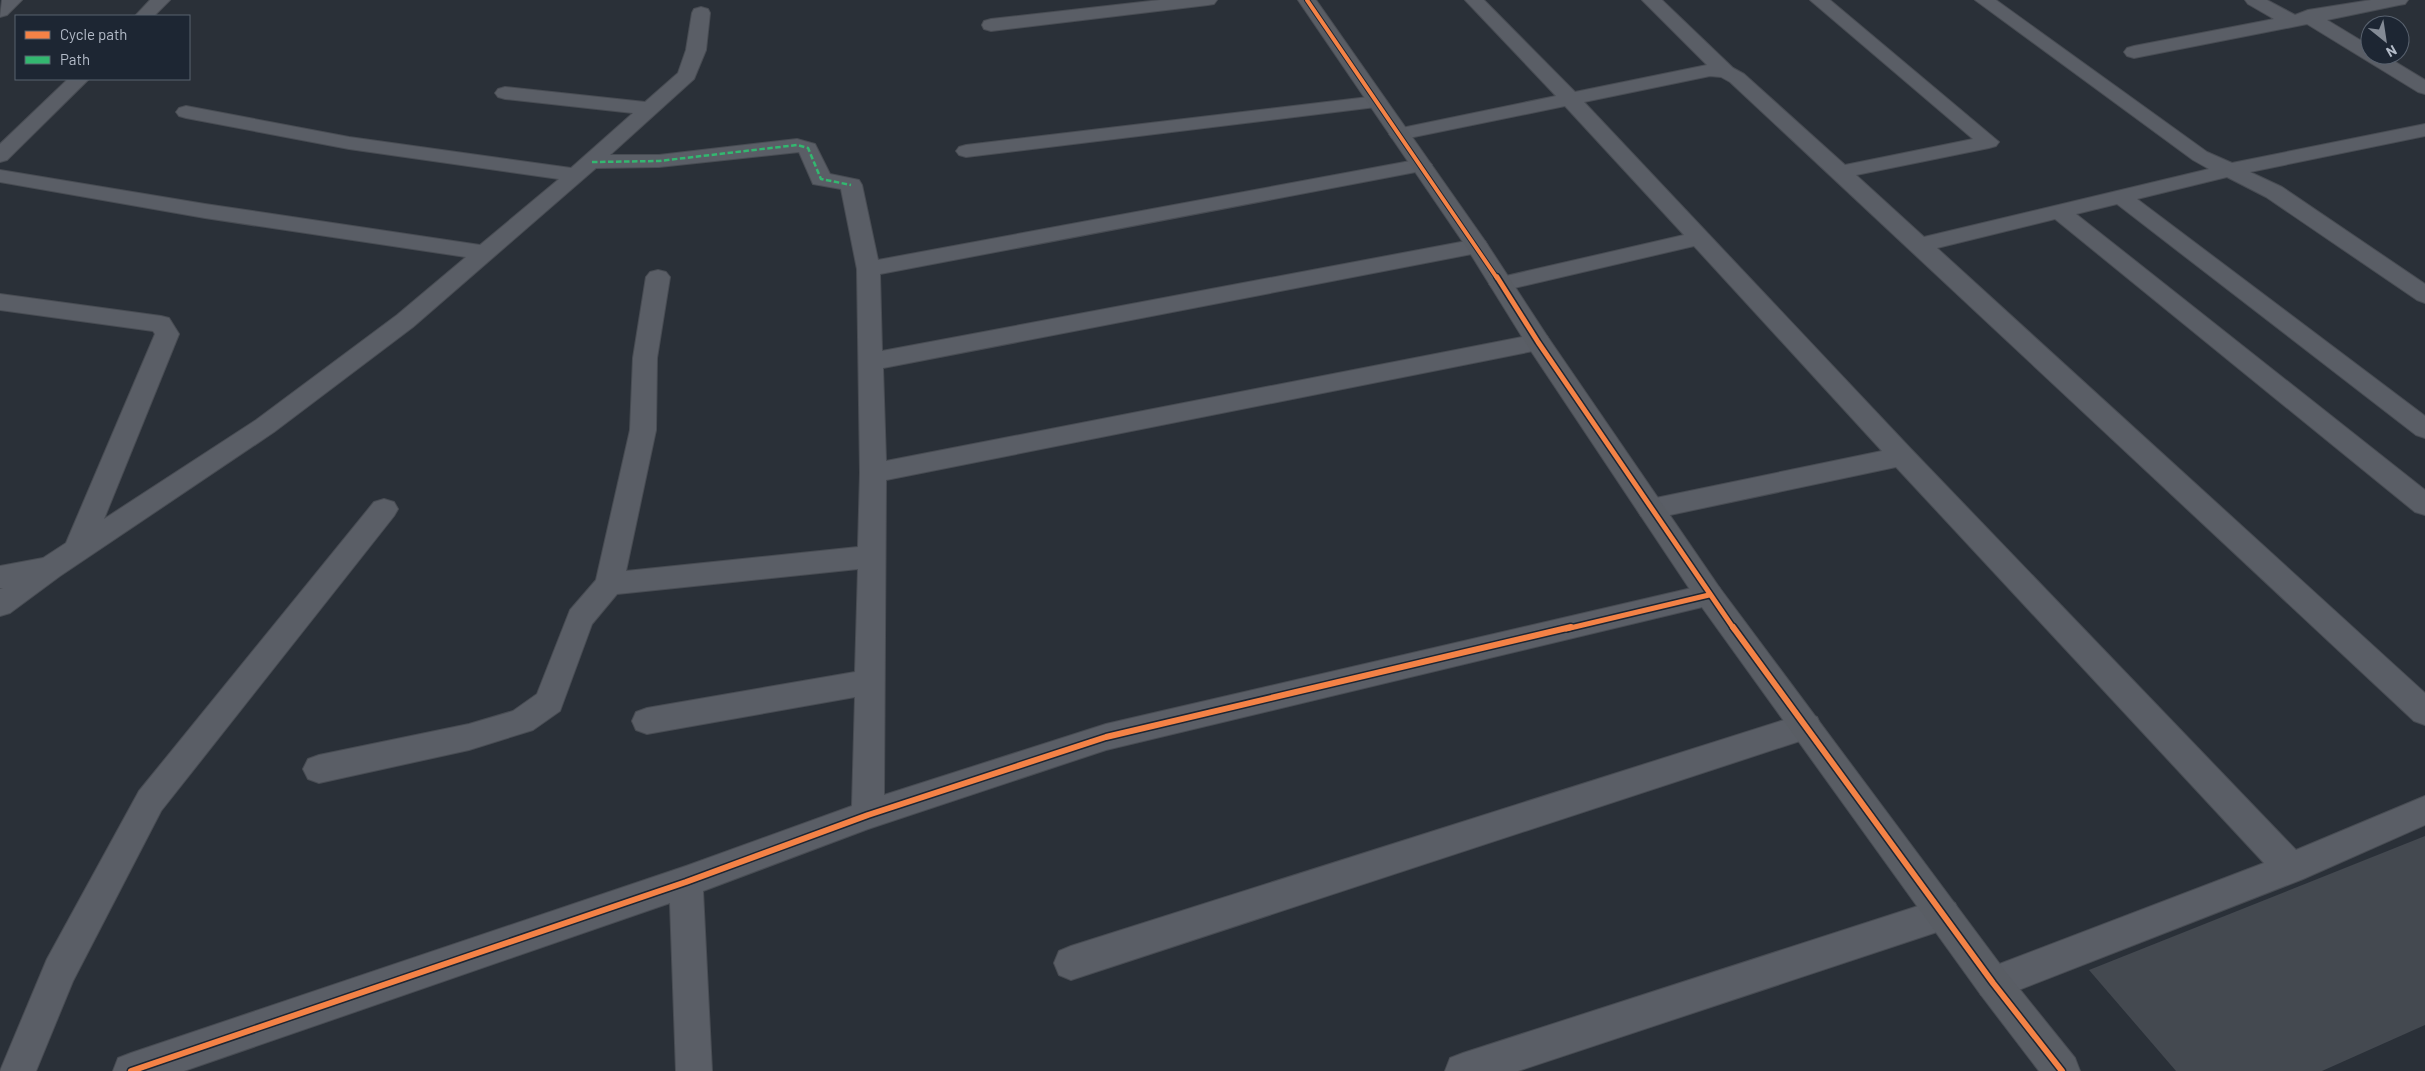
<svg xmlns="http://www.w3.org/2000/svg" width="2425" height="1071" font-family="Barlow,sans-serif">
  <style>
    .building { fill: #444950 }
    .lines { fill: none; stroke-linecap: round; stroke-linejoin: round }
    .street-casing { stroke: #484c53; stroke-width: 2 }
    .secondary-casing { stroke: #484c53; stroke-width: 2 }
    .street { fill: #5a5e66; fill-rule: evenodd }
    .secondary { fill: #595d64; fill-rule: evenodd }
    .quiet { stroke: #33b770; stroke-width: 2.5; stroke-dasharray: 5.5 2.5; stroke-linecap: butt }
    .cycleway-far2-casing { stroke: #1d2633; stroke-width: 6 }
    .cycleway-far1-casing { stroke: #1d2633; stroke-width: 8 }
    .cycleway-casing { stroke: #1d2633; stroke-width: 9 }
    .cycleway-far2 { stroke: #f48246; stroke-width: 4 }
    .cycleway-far1 { stroke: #f48246; stroke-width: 5 }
    .cycleway { stroke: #f48246; stroke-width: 6 }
  </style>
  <rect width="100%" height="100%" fill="#2a3038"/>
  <path class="building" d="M2425,836V1025L2322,1071H2176L2089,970Z"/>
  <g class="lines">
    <g class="street-casing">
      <path id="street" d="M2,0H22L7,15L0,17Z
        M150,0H170L154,16H135Z
        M1160,0H1217L1214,4L1208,5L991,31L984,29L982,25L984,21L991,19Z
        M1465,0H1484L1575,92L1707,65L1642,0H1662L1733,68L1744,74L1845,165L1973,139L1810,0H1830L1999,142L1996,146L1989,148L1856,175L1924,237L2209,169L2193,160L1975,0H1996L2207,152L2232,163L2425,124V136L2250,172L2282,187L2425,284V303L2417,300L2266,197L2227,177L2137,199L2425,416V438L2416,435L2117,204L2076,214L2425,490V515L2415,512L2055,219L1937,248L2425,693V725L2414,721L1730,82L1721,77L1710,76L1584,102L1911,449L2296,850L2425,796V825L2303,879L1993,1000L1981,995L1975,983L1981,971L2264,863L1896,467L1651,519L1641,516L1637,509L1641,502L1651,499L1882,451L1694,246L1501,291L1493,289L1489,284L1493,279L1684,235L1565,106L1399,140L1392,138L1389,134L1392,130L1556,96Z
        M2245,0H2267L2295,15L2308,10L2371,0H2408L2405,4L2399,5L2327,20L2370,46V55H2384L2425,80V94L2418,92L2307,24L2134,58L2127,56L2124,52L2127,48L2134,46L2274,19L2248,4Z
        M701,7L708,9L710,13L706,50L694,79L610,155H659L797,139L815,144L830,174L859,180L862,185L878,260L1421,159L1428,161L1432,165L1428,169L1421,171L880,274L882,351L1477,239L1485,241L1488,246L1485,251L1477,253L883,368L886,461L1538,334L1547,336L1550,342L1547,348L1538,350L886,480L884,795L1106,724L1709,584L1719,587L1723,595L1719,603L1106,750L868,829L703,891L712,1071H676L670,903L184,1071H113L118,1058L131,1053L686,866L852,806L855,697L647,734L636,730L632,721L636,712L647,708L855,672L858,569L617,594L592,624L560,711L533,730L469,750L319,783L308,779L303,769L308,759L319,755L469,724L513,711L537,694L570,610L596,580L630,430L633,358L646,277L650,272L658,270L666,272L670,277L657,358L656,430L626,571L858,547L860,473L857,269L841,189L813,184L799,152L659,167L596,168L413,327L274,432L60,576L10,613L0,616V589L3,588H0V566L43,558L66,543L155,334L153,331L0,310V294L161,316L169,318L179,334L104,519L256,420L397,315L466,257L205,218L0,182V170L205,204L480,245L559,179L349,149L186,118L179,116L176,112L179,108L186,106L349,137L571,168L633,113L505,99L498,97L495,93L498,89L505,87L645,102L678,73L686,50L692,13L694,9Z
        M68,79H89L7,160L0,162V144Z
        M1377,96L1384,98L1387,102L1384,106L966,157L959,155L956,151L959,147L966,145Z
        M384,499L394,502L398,509L394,516L161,811L73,981L36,1071H0L47,959L139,791L374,502Z
        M1806,713L1817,717L1821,726L1817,735L1806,739L1071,980L1059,975L1054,963L1059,951L1071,946Z
        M1943,898L1955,903L1960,914L1955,925L1943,930L1518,1071H1445L1450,1058L1463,1053Z"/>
    </g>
    <g class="secondary-casing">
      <path id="secondary" d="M1298,0H1316L1485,241L1547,336L1719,587L2005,971L2075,1058L2080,1071H2039L1981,995L1699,603L1529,348L1467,248Z"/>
    </g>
    <use href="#street" class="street"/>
    <use href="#secondary" class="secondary"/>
    <path class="quiet" d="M592,162L659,161L797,145L808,148L821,179L851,185"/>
    <g class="cycleway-far2-casing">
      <path id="cycleway-far2" d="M1307,0L1497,278"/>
    </g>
    <g class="cycleway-far1-casing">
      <path id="cycleway-far1" d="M1497,277L1538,342L1734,629
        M1566,629L1709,595"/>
    </g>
    <g class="cycleway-casing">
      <path id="cycleway" d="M1733,627L1993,983L2062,1071
        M131,1071L686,882L868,815L1106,737L1571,627"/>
    </g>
    <use href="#cycleway-far2" class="cycleway-far2"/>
    <use href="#cycleway-far1" class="cycleway-far1"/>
    <use href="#cycleway" class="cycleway"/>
  </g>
  <rect x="15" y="15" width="175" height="65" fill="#1d2633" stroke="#59626f"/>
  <rect x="25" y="31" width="25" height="8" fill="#f48246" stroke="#59626f"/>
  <text x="60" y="40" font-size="15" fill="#b4bcc9">Cycle path</text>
  <rect x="25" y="56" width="25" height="8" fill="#33b770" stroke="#59626f"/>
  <text x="60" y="65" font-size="15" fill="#b4bcc9">Path</text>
  <g transform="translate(2385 40) rotate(150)"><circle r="24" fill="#1d2633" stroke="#59626f"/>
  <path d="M0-4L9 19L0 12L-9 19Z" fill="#848b96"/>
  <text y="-8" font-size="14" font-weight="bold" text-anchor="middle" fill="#b4bcc9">N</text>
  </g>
</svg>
